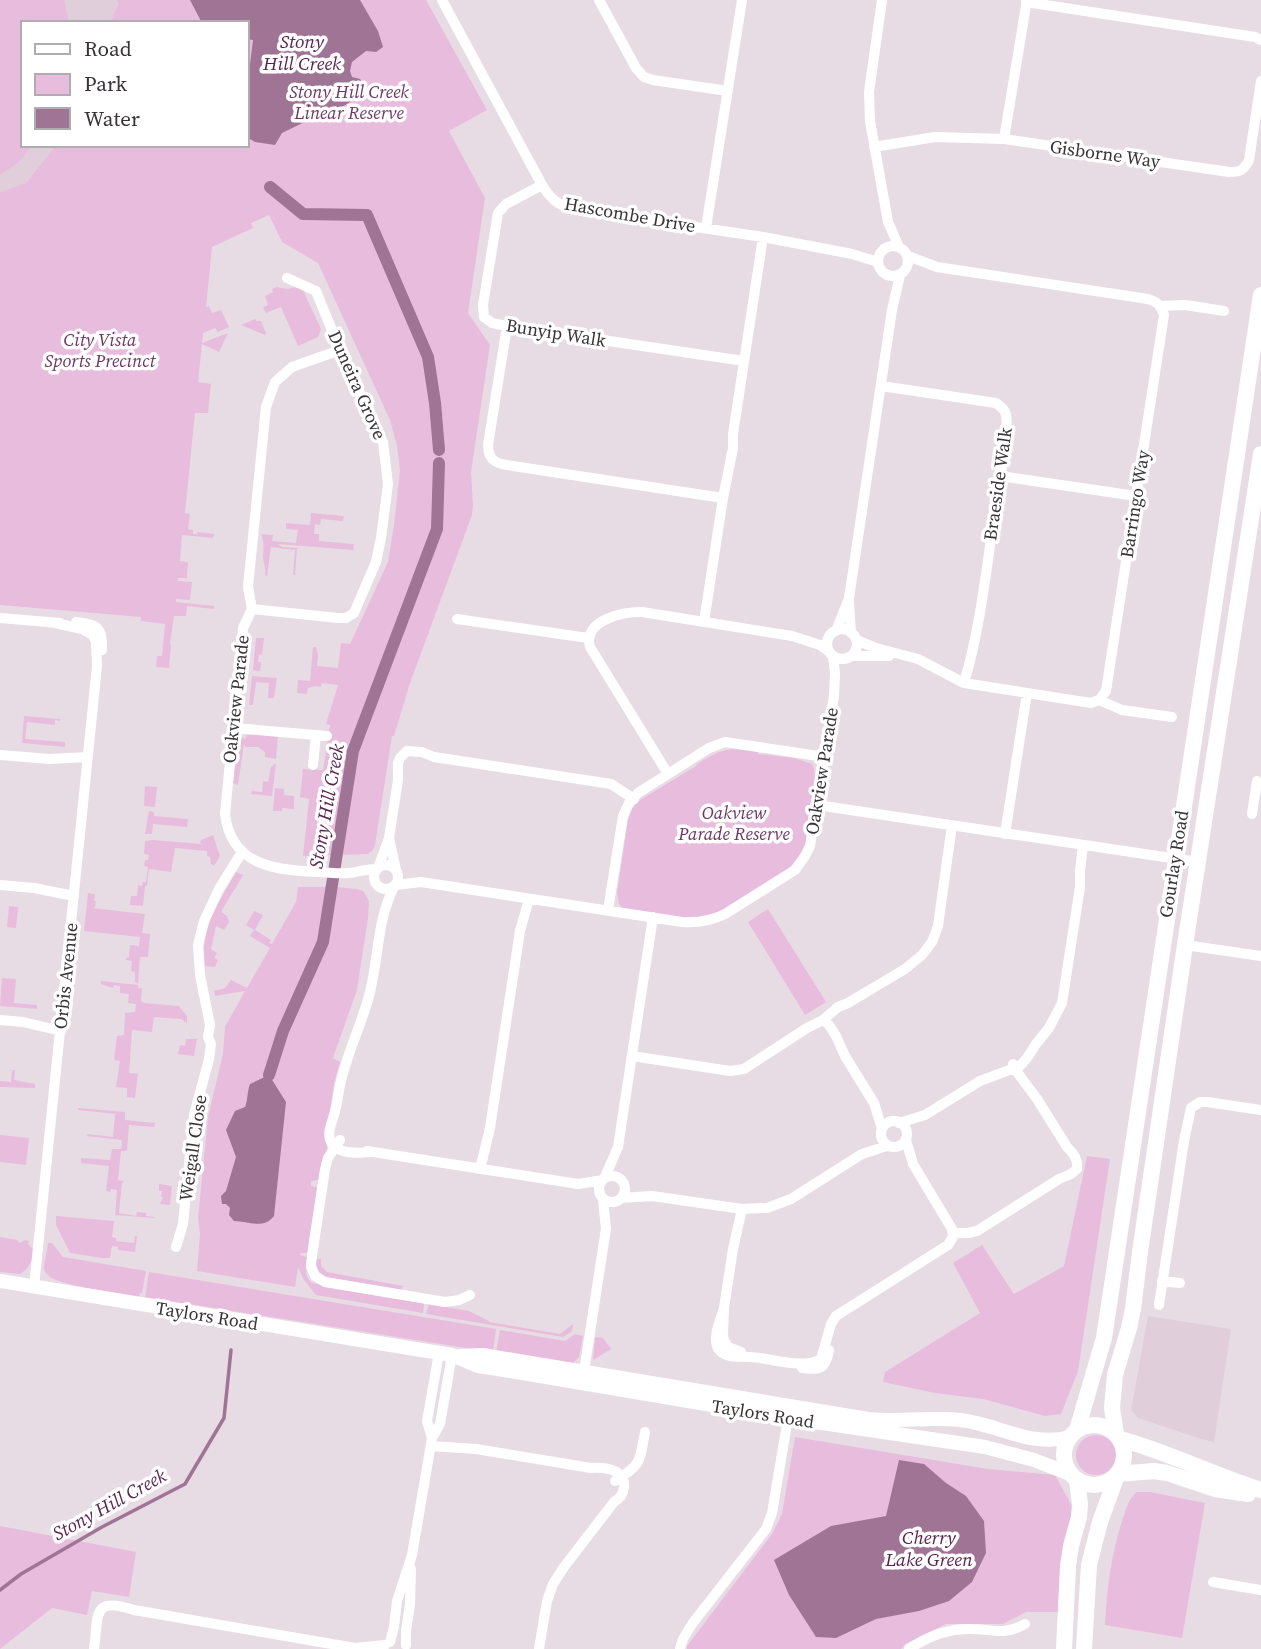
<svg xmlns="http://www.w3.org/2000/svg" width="1261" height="1649" font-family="'Source Serif 4',serif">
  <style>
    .built { fill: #e0cedb }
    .green { fill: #e8bcdd }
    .water { fill: #9f7495 }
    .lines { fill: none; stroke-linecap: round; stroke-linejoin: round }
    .stream { stroke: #9f7495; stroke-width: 3.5 }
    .canal { stroke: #9f7495; stroke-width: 12 }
    .minor { stroke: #fff; stroke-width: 10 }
    .tertiary { stroke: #fff; stroke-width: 14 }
    .secondary { stroke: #fff; stroke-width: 16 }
    .labels { text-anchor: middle; stroke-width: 7; stroke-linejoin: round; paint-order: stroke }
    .park-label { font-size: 18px; font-style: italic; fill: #6f3663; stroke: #fff }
    .street-label { font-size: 18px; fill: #383336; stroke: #fff }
    .water-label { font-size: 19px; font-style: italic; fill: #5a2350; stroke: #fff }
  </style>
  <rect width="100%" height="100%" fill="#e8dce4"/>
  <path class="built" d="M0,0H117L118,3L110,23H23V145H56L26,183L0,192Z
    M1148,1316L1231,1329L1214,1442L1201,1439L1138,1418L1131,1410Z"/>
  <path class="green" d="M0,0H64L69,23H23V145H32L19,162L0,175Z
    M117,0H426L487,110L449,131L485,198L468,313L490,345L471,472L473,506L472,515L410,683L394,736H392L375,845L373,850L368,854L303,856L309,799L300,797L303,769L323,770L330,725L326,724L338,685L322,683L321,687L315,686L308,688L307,694L297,693L298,680L310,681L313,647H316L318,656L317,666L338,668L341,643L350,644L388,562L394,525L400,470L397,446L390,420L318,263L282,242L269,215L251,223L253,228L212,247L206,307L209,306L212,313L221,310L229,327L218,332L215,328L203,333L202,343L228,333L219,352L202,344L198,382L211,384L208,413H195L185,513L190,514L188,529L193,530V534H197V532L214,534L213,538L182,535L180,561L188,562L187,578H178V581L192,582L190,600L176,599V602L214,606V609L187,606L186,616H174L170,644L171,645L169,668L156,667L157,656H162L165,624L141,621V617L0,605V192L26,183L56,145H247V23H110L118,4Z
    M300,286L302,288L321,329L318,337L298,346L281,307L266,313L263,307L268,305L265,296L273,292L272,289L277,287L287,289Z
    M255,319L257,321H261L266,333L265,335L241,325Z
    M311,513L344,516L343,521L321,519L320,525L315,524L314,534H319V541L354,544L353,550L278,544L282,547L297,548L295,575H293L295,550L271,547L267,576L265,575C266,568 264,564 263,558C263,548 265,543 261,534L273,535L272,541L296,543L298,530L286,529V523L310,525Z
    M256,638H264L262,655L259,654L258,662H261L260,671L253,670Z
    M252,676L277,678L274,698H268L269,683L256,682L253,705H249Z
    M24,716L60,719V721L55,720V725L27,722L25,739L65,742V747L22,743Z
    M252,734L278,736L276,759L265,757V752L258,747H245L244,744L238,785L233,783L238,742L243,737L245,740L247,735Z
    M734,749L758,752V754L794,758L812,764L814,769L815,776L807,841L801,854L787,871L714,915L689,919L623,909L619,904L617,893L628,820L632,809L640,800L696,766L697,764C710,756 719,750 734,749Z
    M276,763L272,796L251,794L252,791L262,792L263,781L268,782L271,767Z
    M145,786L157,787L155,807L144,806Z
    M275,788L284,789V795L294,796V809L282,808V811H273Z
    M149,811L154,812V816L188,819L187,827L153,824L152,834H145Z
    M213,835L220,856L214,866L211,864L210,857L207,856V851L175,848L171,872L149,869L147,886H145L143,906L130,905L131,896H137L138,885L142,886L143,882H146L148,867L144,866L145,860H148L149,855L144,854L145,841L152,840L203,844L200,843L201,840Z
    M236,872L243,875L221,912L227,916L229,922L224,930L216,926L211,949L217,953L214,958L218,960L215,967L205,966C200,928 218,904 236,872Z
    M298,887H337L357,889L363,891L369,901L368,918L357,990L333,1058L340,1062L334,1083L327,1131V1150L322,1161L319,1180L311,1181V1186L316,1187L317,1189L307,1253H301L300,1255L307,1257C305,1268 304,1276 312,1283L424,1303L423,1313L316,1295L304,1280L298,1267L295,1287L197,1271L200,1234L198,1218L208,1117L223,1054L225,1027L245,991L215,996L214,991L225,988L231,980L247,988L270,948L250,936L254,930L246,925L254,911L263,915L255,930L271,940L269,943L272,944L296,902Z
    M88,893L95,894L94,901H96L95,907L92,908L145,914L142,933L150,934L148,957H140L138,983L135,982V972L131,971L132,961L126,960V958L129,957L130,945L139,946L140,937L84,931Z
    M9,906L18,907L16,928L7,927Z
    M768,909L826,1002L805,1015L748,922Z
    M2,978L16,979L14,1003L37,1005V1009L0,1006Z
    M101,981L138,985V988H142L141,1001L144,1003L179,1006L187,1016V1023L181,1019L154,1017L152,1032L132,1030L129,1073L138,1074L135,1098L127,1097V1088L116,1087L120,1061L114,1060L117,1036L124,1035L125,1013L135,1012L136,1004L128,1003L129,994L120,993V986L114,985L113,988L101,984Z
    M186,1039H197L194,1056L178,1054L180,1045L185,1046Z
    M12,1070H15L14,1080L35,1084V1088L0,1087V1081L11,1082Z
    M78,1108L125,1112V1120L155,1123L154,1127L129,1125L127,1151H121L118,1180L124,1181L122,1183L119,1213L136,1216L137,1212L146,1213V1216L154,1217V1218L115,1215L117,1190L111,1189L110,1192L106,1191L109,1166L81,1163V1158L110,1160L112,1149H121L122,1140L87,1136L88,1134L113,1137L115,1115L117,1114L78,1110Z
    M0,1135L29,1138L26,1165L0,1162Z
    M1087,1156L1110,1159L1078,1371L1061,1414L1045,1416L983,1399L935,1393L883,1382L885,1372L980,1313L953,1263L982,1245L1014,1294L1064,1266Z
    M159,1184L172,1186L170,1205L160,1204L163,1197H161L162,1191H159Z
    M56,1216L114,1221L112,1237L116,1238V1241L134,1243L135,1236H137L135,1252L118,1250V1247L112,1246L110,1258H102L70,1253L56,1225Z
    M0,1237L17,1240L20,1243L25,1240L29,1241L28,1244L33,1249C32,1261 31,1267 20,1274L0,1272Z
    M48,1243H52L63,1257L146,1271L142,1293H140L139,1297C113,1292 81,1289 56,1280C51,1278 46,1275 44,1269C43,1265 48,1249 48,1243Z
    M316,1259H321V1266L327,1272L403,1286L401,1290L326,1277C318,1273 315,1267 316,1259Z
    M149,1272L496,1329L493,1351L491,1352L145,1297Z
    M429,1304L469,1311L489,1321V1322L560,1334L573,1324L572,1331L563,1337L426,1314Z
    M500,1330L565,1341L575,1334L583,1336L579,1357L573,1363L496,1352Z
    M597,1337L603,1338L611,1349L593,1360L595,1338Z
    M1076 1455a20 20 0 1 1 40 0a20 20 0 1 1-40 0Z
    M795,1437L988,1469L1055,1475L1073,1508L1063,1550L1058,1612H1026L1003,1624H946L905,1644L901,1649H687V1646L772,1534L782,1514Z
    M1137,1492H1150L1205,1503L1182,1638L1105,1625C1107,1588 1111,1556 1122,1521C1126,1510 1128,1499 1137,1492Z
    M0,1526L136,1552L129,1597L92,1591L87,1615L52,1608L0,1649Z"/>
  <path class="water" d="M190,0H360L378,31L383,47L376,52L366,51L352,62L350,71L352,77L360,79L365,87L358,97L334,112L319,115L282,133L275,145L255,142L250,139C244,105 249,73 253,40L247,39V23H202Z
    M269,1075L286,1102L274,1216C263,1230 249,1221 234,1221L229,1215L230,1208L226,1204H222L221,1196L226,1191L236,1157L226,1130L235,1111L245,1107C248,1099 247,1092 250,1084Z
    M899,1460L924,1464L946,1483L966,1496L984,1521L986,1553L972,1582L949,1601L919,1611L876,1619L836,1638L816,1637L789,1595L774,1560L831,1526L886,1516Z"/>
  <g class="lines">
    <path class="stream" d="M0,1590L21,1574L102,1527L185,1484L224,1418L231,1350"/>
    <path class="canal" d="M270,187L303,214L367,215L428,357L435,403L439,450
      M269,1075L283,1031L323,942L353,751L437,529L439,463"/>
    <path class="minor" d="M442,0L542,185C550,198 558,206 574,209L763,237L852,254L878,262
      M599,0L636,68L644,77L653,80L728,91
      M882,0L869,92L870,121L888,222L899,247
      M1026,2L1255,37L1261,40
      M1004,139L1027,0
      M874,147L935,137L1004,139L1229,172C1241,172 1244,170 1249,160L1261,81
      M542,185L506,204L498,213L483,305L484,317L492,323L507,326L744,361
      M706,228L742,0
      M878 261a15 15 0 1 1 30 0a15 15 0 1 1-30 0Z
      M1161,306L1185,305L1224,311
      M507,326L488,445C488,462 498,464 513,466L723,498
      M340,350L292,367L275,382L266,407L248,587L252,609L243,628L225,814C231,865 274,870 316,872C327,872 338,874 349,873C358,872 367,869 376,869
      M881,386L996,403C1001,407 1005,409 1006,415C1009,429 1001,474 998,491C988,553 982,623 964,683
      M1000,476L1136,496
      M849,601L851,633
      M252,609L338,618H346L354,613L376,562L381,538L388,484L383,442L340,350L316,291L287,278
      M0,618L60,623
      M457,619L588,638
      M76,622C98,625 103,627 102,650
      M704,622L723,498L733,448V434L763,237
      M827 644a15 15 0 1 1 30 0a15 15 0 1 1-30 0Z
      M836,631L849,598L892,310L900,275
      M856,640L876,648L918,659L964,683L1091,703L1099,700L1106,691L1164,315C1161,306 1158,302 1148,299L937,267L908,256
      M851,656H889
      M1099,700L1122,710L1172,717
      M234,728L327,736
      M0,755L50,759L88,757
      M313,765L316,735
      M668,774L590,647C582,621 623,611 642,612L792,636L820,645L828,651
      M817,805L1198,862
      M1252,814L1257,781
      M1005,834L1027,693
      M389,838L396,870
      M374 877a12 12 0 1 1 24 0a12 12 0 1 1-24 0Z
      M378,868L389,838L398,780V763L400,758L407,751L422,752L434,757L611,784L634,799
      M0,885L34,888L74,896
      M396,885L421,882L682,922C698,923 711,921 725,914L795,870L805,856L810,846L834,696L835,673L833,657
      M608,910L623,816L629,803L638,793L709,748L725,742L825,757
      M1185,945L1261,956
      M0,1020L23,1022L61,1031
      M823,1020L829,1025L836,1036L845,1056L874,1103L882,1129
      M632,1056L730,1071L744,1069L807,1028L823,1020L838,1007L848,1003L905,969L922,955L932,942L938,926L952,825
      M881 1134a13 13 0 1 1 26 0a13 13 0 1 1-26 0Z
      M899,1123L925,1115L980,1081L1020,1066L1027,1058L1036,1044L1049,1028L1062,1003L1080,887V871L1083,845
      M340,1140L328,1158L325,1169L312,1256L311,1266L315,1276L325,1282L445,1302L459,1300L470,1295
      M367,1151L578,1184L603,1180
      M371,1152C360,1153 337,1155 331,1142C326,1132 333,1121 335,1111C337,1104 338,1097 339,1090C345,1056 362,1025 370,992C379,956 377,920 394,887
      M480,1169L490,1128L520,931L529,899
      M599 1189a13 13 0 1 1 26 0a13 13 0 1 1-26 0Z
      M604,1179L618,1147L653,917
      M621,1198L652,1196L742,1209L767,1208L791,1199L862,1154L887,1146
      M953,1233H968L977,1231L1059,1179L1071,1174L1077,1169C1078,1159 1074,1154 1067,1147L1037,1099L1014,1068L1013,1064
      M176,1247L183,1224L194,1115L209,1059L211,1044L208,1037L210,1025L200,975L198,945L204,921L219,889L242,852
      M1162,1281L1180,1283
      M34,1287L97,666L96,642L93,635L82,629L55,623
      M1159,1305L1184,1141L1191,1108L1200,1102H1207L1261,1110
      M724,1308C721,1319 711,1339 719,1350C726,1359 741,1356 750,1357C771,1358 802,1370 821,1359L831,1324L836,1316L948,1245L953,1237L952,1229L913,1164L906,1140
      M741,1352L728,1347L724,1340L723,1335L724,1308L733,1249L742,1209
      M802,1368C819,1370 826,1370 829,1350
      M584,1371L606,1229L603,1199
      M432,1438L427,1421L439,1353
      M431,1446L476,1449L591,1468C605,1467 625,1469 624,1487C623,1495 620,1498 614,1502L564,1567L553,1584L547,1601L539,1649
      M615,1481C642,1464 639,1463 645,1432
      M1213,1582L1261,1590
      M390,1642L394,1627L397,1601L412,1555L432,1438L440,1424L452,1355
      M406,1645V1631L410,1604L411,1569
      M94,1649C99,1617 90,1595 134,1610L355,1648L385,1645
      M680,1649L683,1639L692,1624L766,1529L772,1513L788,1418
      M909,1649C928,1636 948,1628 971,1629C992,1629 1005,1636 1025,1624"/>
    <path class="tertiary" d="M0,1281L452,1355L478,1366L492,1368L788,1418L985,1447L1034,1460L1070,1474
      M460,1356L483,1355L868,1419C898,1422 929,1417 960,1420C998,1424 1031,1448 1070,1437"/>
    <path class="secondary" d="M1064 1455a30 30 0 1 1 60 0a30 30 0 1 1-60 0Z
      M1077,1430L1104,1338L1261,295
      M1116,1434L1112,1408L1115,1375L1129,1328L1133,1309L1140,1252L1185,945L1261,454
      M1120,1439C1168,1452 1213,1475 1261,1490
      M1118,1474L1154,1471L1167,1473L1215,1489L1248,1494
      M1064,1649L1068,1566L1071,1546L1079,1517L1080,1504L1077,1481
      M1084,1649L1089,1565L1100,1522L1116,1478"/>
  </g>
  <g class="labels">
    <g class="park-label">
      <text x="349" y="98">Stony Hill Creek<tspan x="349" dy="21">Linear Reserve</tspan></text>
      <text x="100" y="346">City Vista<tspan x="100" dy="21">Sports Precinct</tspan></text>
      <text x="734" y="819">Oakview<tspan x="734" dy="21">Parade Reserve</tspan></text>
    </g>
    <g class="street-label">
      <text transform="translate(1105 154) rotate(8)" y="6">Gisborne Way</text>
      <text transform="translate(630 215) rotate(10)" y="6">Hascombe Drive</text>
      <text transform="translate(556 333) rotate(9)" y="6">Bunyip Walk</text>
      <text transform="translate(357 385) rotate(66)" y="6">Duneira Grove</text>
      <text transform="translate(998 484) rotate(-82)" y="6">Braeside Walk</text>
      <text transform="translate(1135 504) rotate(-81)" y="6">Barringo Way</text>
      <text transform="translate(236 699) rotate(-84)" y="6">Oakview Parade</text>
      <text transform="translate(822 771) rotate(-81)" y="6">Oakview Parade</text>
      <text transform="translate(1174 864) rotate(-81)" y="6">Gourlay Road</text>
      <text transform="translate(66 976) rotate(-84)" y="6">Orbis Avenue</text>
      <text transform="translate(193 1148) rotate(-82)" y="6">Weigall Close</text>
      <text transform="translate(207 1316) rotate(9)" y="6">Taylors Road</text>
      <text transform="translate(763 1414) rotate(9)" y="6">Taylors Road</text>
    </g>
    <g class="water-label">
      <text x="302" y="48">Stony<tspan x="302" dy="22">Hill Creek</tspan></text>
      <text transform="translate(326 806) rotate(-80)" y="7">Stony Hill Creek</text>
      <text transform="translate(109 1504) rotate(-29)" y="7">Stony Hill Creek</text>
      <text x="929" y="1544">Cherry<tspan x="929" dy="22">Lake Green</tspan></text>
    </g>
  </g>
  <rect x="21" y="21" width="228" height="126" fill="#ffffff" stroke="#afadaf" stroke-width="2"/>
  <rect x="35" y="44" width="35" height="10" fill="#ffffff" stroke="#afadaf" stroke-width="2"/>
  <text x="84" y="56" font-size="21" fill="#383336">Road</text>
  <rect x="35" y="74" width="35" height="21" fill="#e8bcdd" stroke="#afadaf" stroke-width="2"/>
  <text x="84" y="91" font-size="21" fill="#383336">Park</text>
  <rect x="35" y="108" width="35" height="21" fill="#9f7495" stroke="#afadaf" stroke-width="2"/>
  <text x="84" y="126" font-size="21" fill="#383336">Water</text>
</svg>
